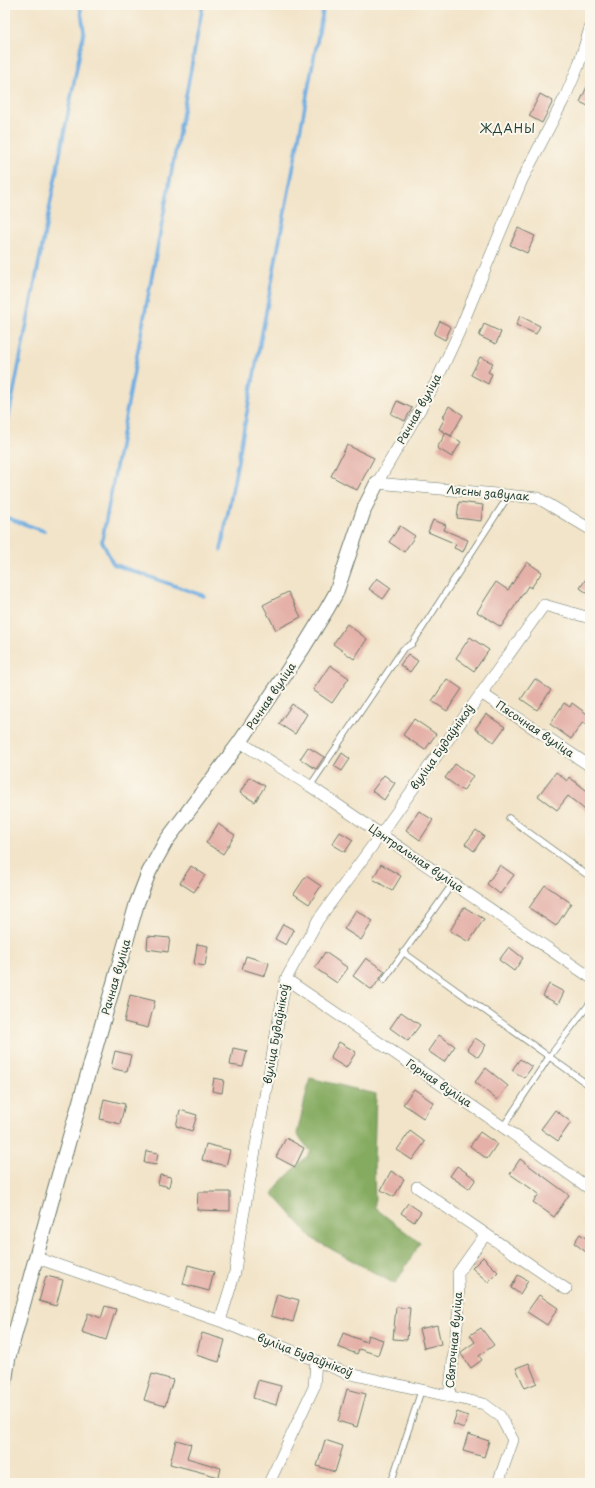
<svg xmlns="http://www.w3.org/2000/svg" width="595" height="1488" font-family="'Playpen Sans',sans-serif">
  <style>
    .forest { fill: #85ab61; stroke: #52744a }
    .lines { fill: none; stroke-linecap: round; stroke-linejoin: round }
    .stream { stroke: #70aee2; stroke-width: 3.5 }
    .building { fill: #e4b0a7 }
    .service-casing { stroke: #697768; stroke-width: 7 }
    .minor-casing { stroke: #697768; stroke-width: 12 }
    .tertiary-casing { stroke: #697768; stroke-width: 16 }
    .service { stroke: #fff; stroke-width: 5.5 }
    .minor { stroke: #fff; stroke-width: 11 }
    .tertiary { stroke: #fff; stroke-width: 14 }
    .labels { text-anchor: middle; stroke-width: 4; stroke-linejoin: round; paint-order: stroke }
    .street-label { font-size: 11px; fill: #1f3d34; stroke: #fbf7ec }
    .neighbourhood-label { font-size: 12px; letter-spacing: 1px; fill: #1f3d34; stroke: #fbf7ec }
  </style>
  <rect width="100%" height="100%" fill="#fbf7ec"/>
  <filter id="ink" filterUnits="userSpaceOnUse"><feTurbulence type="fractalNoise" baseFrequency=".025" numOctaves="2"/><feDisplacementMap in="SourceGraphic" scale="8" xChannelSelector="R" yChannelSelector="G"/><feConvolveMatrix kernelMatrix="1 2 1 2 8 2 1 2 1" color-interpolation-filters="sRGB"/></filter>
  <filter id="wash" filterUnits="userSpaceOnUse"><feTurbulence type="fractalNoise" baseFrequency=".012" numOctaves="4" result="noise"/><feDisplacementMap in="SourceGraphic" scale="16" xChannelSelector="R" yChannelSelector="G"/><feGaussianBlur stdDeviation="0.9" result="paint"/><feColorMatrix in="noise" values="0 0 0 0 0 0 0 0 0 0 0 0 0 0 0 0 0 1.4 0 .05"/><feComposite in="paint" operator="in"/></filter>
  <g filter="url(#wash)">
    <rect width="100%" height="100%" fill="#f2e4c9"/>
    <path class="forest" d="M310,1078L376,1094L374,1159L375,1208L420,1243L395,1284L313,1239L273,1194L280,1183L311,1152L297,1134Z"/>
    <g class="lines">
      <path class="stream" d="M203,5L102,541L113,564L204,596
        M5,436L84,31L80,5
        M5,517L44,531
        M221,550L324,5"/>
    </g>
    <g id="blocks">
      <path class="building" d="M590,80V107L580,102Z
        M540,94L553,101L542,123L529,116Z
        M518,228L535,236L527,253L510,245Z
        M520,316L540,326L536,334L516,325Z
        M440,321L451,327L445,340L434,334Z
        M484,324L501,332L496,344L479,336Z
        M480,357L493,363L488,372L492,374L488,384L471,375Z
        M397,401L412,408L405,421L391,414Z
        M449,406L463,415L451,436L439,429L445,418L443,417Z
        M446,433L461,442L452,457L437,448Z
        M347,445L374,458L357,490L331,476Z
        M459,502L483,505L481,521L457,518Z
        M433,520L446,525L444,530L468,540L463,552L454,548L456,544L428,532Z
        M400,526L415,536L404,552L389,542Z
        M527,562L542,572L531,588L528,586L501,627L477,612L496,582L508,590Z
        M590,573V595L580,588Z
        M377,578L391,588L383,599L369,589Z
        M288,592L301,617L276,630L263,605Z
        M347,624L367,639L354,659L333,644Z
        M470,637L489,650L474,671L456,658Z
        M408,654L418,661L410,672L400,665Z
        M330,665L349,678L332,703L313,690Z
        M447,679L462,689L447,711L432,701Z
        M535,679L551,690L537,710L521,699Z
        M564,703L570,707L572,703L590,716V727L583,722L571,739L550,724Z
        M292,704L307,714L295,734L279,724Z
        M486,714L505,727L494,742L475,729Z
        M414,719L436,734L425,750L403,735Z
        M308,747L324,757L316,769L300,759Z
        M342,753L350,759L342,771L334,766Z
        M455,764L473,776L463,791L445,778Z
        M556,772L567,781L569,777L590,793V814L568,796L557,810L538,796Z
        M384,775L395,783L384,800L372,791Z
        M249,777L265,786L255,802L240,793Z
        M419,811L433,820L420,840L406,830Z
        M218,824L235,835L223,854L206,843Z
        M476,830L484,836L474,851L465,844Z
        M340,832L353,840L345,852L332,844Z
        M381,864L401,876L392,891L373,879Z
        M500,865L514,875L500,894L487,884Z
        M191,866L205,875L194,892L180,883Z
        M306,876L321,886L309,904L294,894Z
        M545,885L571,903L556,926L529,908Z
        M464,907L484,919L469,942L450,931Z
        M356,910L373,921L361,940L344,929Z
        M283,924L294,930L286,945L275,939Z
        M148,936L170,938L168,952L147,949Z
        M197,944L208,946L205,966L194,964Z
        M509,947L523,958L514,971L499,960Z
        M325,952L348,968L337,983L315,968Z
        M246,956L269,963L265,976L242,969Z
        M366,958L385,971L372,990L353,976Z
        M549,984L564,992L558,1004L543,996Z
        M130,995L155,1001L148,1028L124,1022Z
        M401,1012L420,1025L408,1041L390,1028Z
        M439,1035L455,1046L444,1062L428,1051Z
        M475,1038L486,1045L478,1057L467,1049Z
        M339,1042L356,1052L346,1068L330,1058Z
        M233,1048L247,1051L243,1067L230,1065Z
        M115,1051L131,1055L127,1072L111,1068Z
        M520,1059L532,1067L524,1078L512,1070Z
        M486,1068L508,1086L497,1100L475,1082Z
        M214,1078L224,1080L222,1093L212,1091Z
        M414,1089L434,1103L423,1118L403,1104Z
        M104,1099L125,1104L120,1124L100,1119Z
        M180,1110L197,1115L192,1131L176,1126Z
        M555,1110L571,1122L558,1141L541,1129Z
        M410,1131L425,1142L412,1160L397,1150Z
        M480,1132L497,1144L487,1159L470,1146Z
        M286,1138L304,1148L295,1167L276,1157Z
        M206,1144L230,1150L226,1166L202,1160Z
        M146,1151L158,1153L156,1165L144,1163Z
        M520,1159L569,1195L554,1217L533,1202L539,1194L510,1174Z
        M457,1166L476,1179L469,1189L450,1176Z
        M391,1171L404,1179L394,1197L381,1190Z
        M160,1175L171,1177L169,1187L158,1184Z
        M198,1192H230V1211L197,1210Z
        M408,1203L421,1212L414,1222L401,1213Z
        M580,1234L590,1241V1255L574,1243Z
        M483,1257L498,1272L488,1282L472,1268Z
        M188,1265L214,1272L209,1291L183,1284Z
        M518,1275L528,1281L520,1294L511,1288Z
        M46,1276L63,1280L56,1306L39,1301Z
        M277,1294L299,1300L293,1322L271,1316Z
        M539,1295L558,1308L547,1325L527,1312Z
        M105,1306L116,1309L106,1340L82,1332L88,1313L101,1318Z
        M396,1307L410,1308L407,1340L393,1339Z
        M437,1325L441,1344L424,1348L419,1329Z
        M481,1328L494,1345L479,1356L482,1360L471,1368L461,1354V1352L475,1342L470,1335Z
        M202,1333L225,1340L219,1362L196,1355Z
        M343,1333L366,1342L368,1335L383,1340L378,1355L359,1349L357,1354L338,1347Z
        M529,1363L537,1383L525,1388L516,1368Z
        M152,1374L173,1380L165,1406L144,1400Z
        M258,1380L281,1386L276,1405L253,1398Z
        M347,1389L366,1394L357,1427L338,1421Z
        M457,1412L468,1416L464,1428L453,1424Z
        M468,1434L489,1441L484,1457L463,1451Z
        M176,1440L191,1444L187,1458L221,1468L219,1477L170,1464Z
        M325,1440L343,1446L335,1472L317,1466Z"/>
    </g>
  </g>
  <g filter="url(#ink)">
    <use href="#blocks" fill-opacity="0" stroke="#697768" stroke-width="1"/>
    <g class="lines">
      <g class="service-casing">
        <path id="service" d="M310,786L403,649L412,644L509,495
          M509,818L590,877
          M403,952L590,1086
          M384,980L453,883
          M503,1127L549,1057L590,1003
          M391,1483L421,1391"/>
      </g>
      <g class="minor-casing">
        <path id="minor" d="M590,28L578,67L566,95L522,180L459,332L435,384L377,483L538,498L590,529
          M481,693L590,766
          M240,742L310,786L590,977
          M286,979L503,1127L590,1189
          M417,1187L566,1289
          M37,1258L220,1321
          M449,1397L459,1307L458,1273L485,1235
          M269,1483L314,1387L316,1361
          M498,1483L513,1440L500,1416L484,1404L346,1373L220,1321L235,1272L240,1234L286,979L318,920L381,834L544,605L590,618"/>
      </g>
      <g class="tertiary-casing">
        <path id="tertiary" d="M5,1380L8,1359L54,1192L137,903L149,872L166,841L240,742L303,648L327,609L336,593L365,507L377,483"/>
      </g>
      <use href="#service" class="service"/>
      <use href="#minor" class="minor"/>
      <use href="#tertiary" class="tertiary"/>
    </g>
  </g>
  <g class="labels">
    <g class="street-label">
      <text transform="translate(419 409) rotate(-61)" y="4">Рачная вуліца</text>
      <text transform="translate(488 493) rotate(5)" y="4">Лясны завулак</text>
      <text transform="translate(271 696) rotate(-56)" y="4">Рачная вуліца</text>
      <text transform="translate(535 729) rotate(34)" y="4">Пясочная вуліца</text>
      <text transform="translate(442 747) rotate(-55)" y="4">вуліца Будаўнікоў</text>
      <text transform="translate(416 858) rotate(34)" y="4">Цэнтральная вуліца</text>
      <text transform="translate(116 977) rotate(-74)" y="4">Рачная вуліца</text>
      <text transform="translate(276 1034) rotate(-80)" y="4">вуліца Будаўнікоў</text>
      <text transform="translate(439 1083) rotate(34)" y="4">Горная вуліца</text>
      <text transform="translate(454 1340) rotate(-85)" y="4">Святочная вуліца</text>
      <text transform="translate(305 1355) rotate(21)" y="4">вуліца Будаўнікоў</text>
    </g>
    <g class="neighbourhood-label">
      <text x="508" y="133">ЖДАНЫ</text>
    </g>
  </g>
  <rect width="595" height="1488" fill="none" stroke="#fbf7ec" stroke-width="20"/>
</svg>
